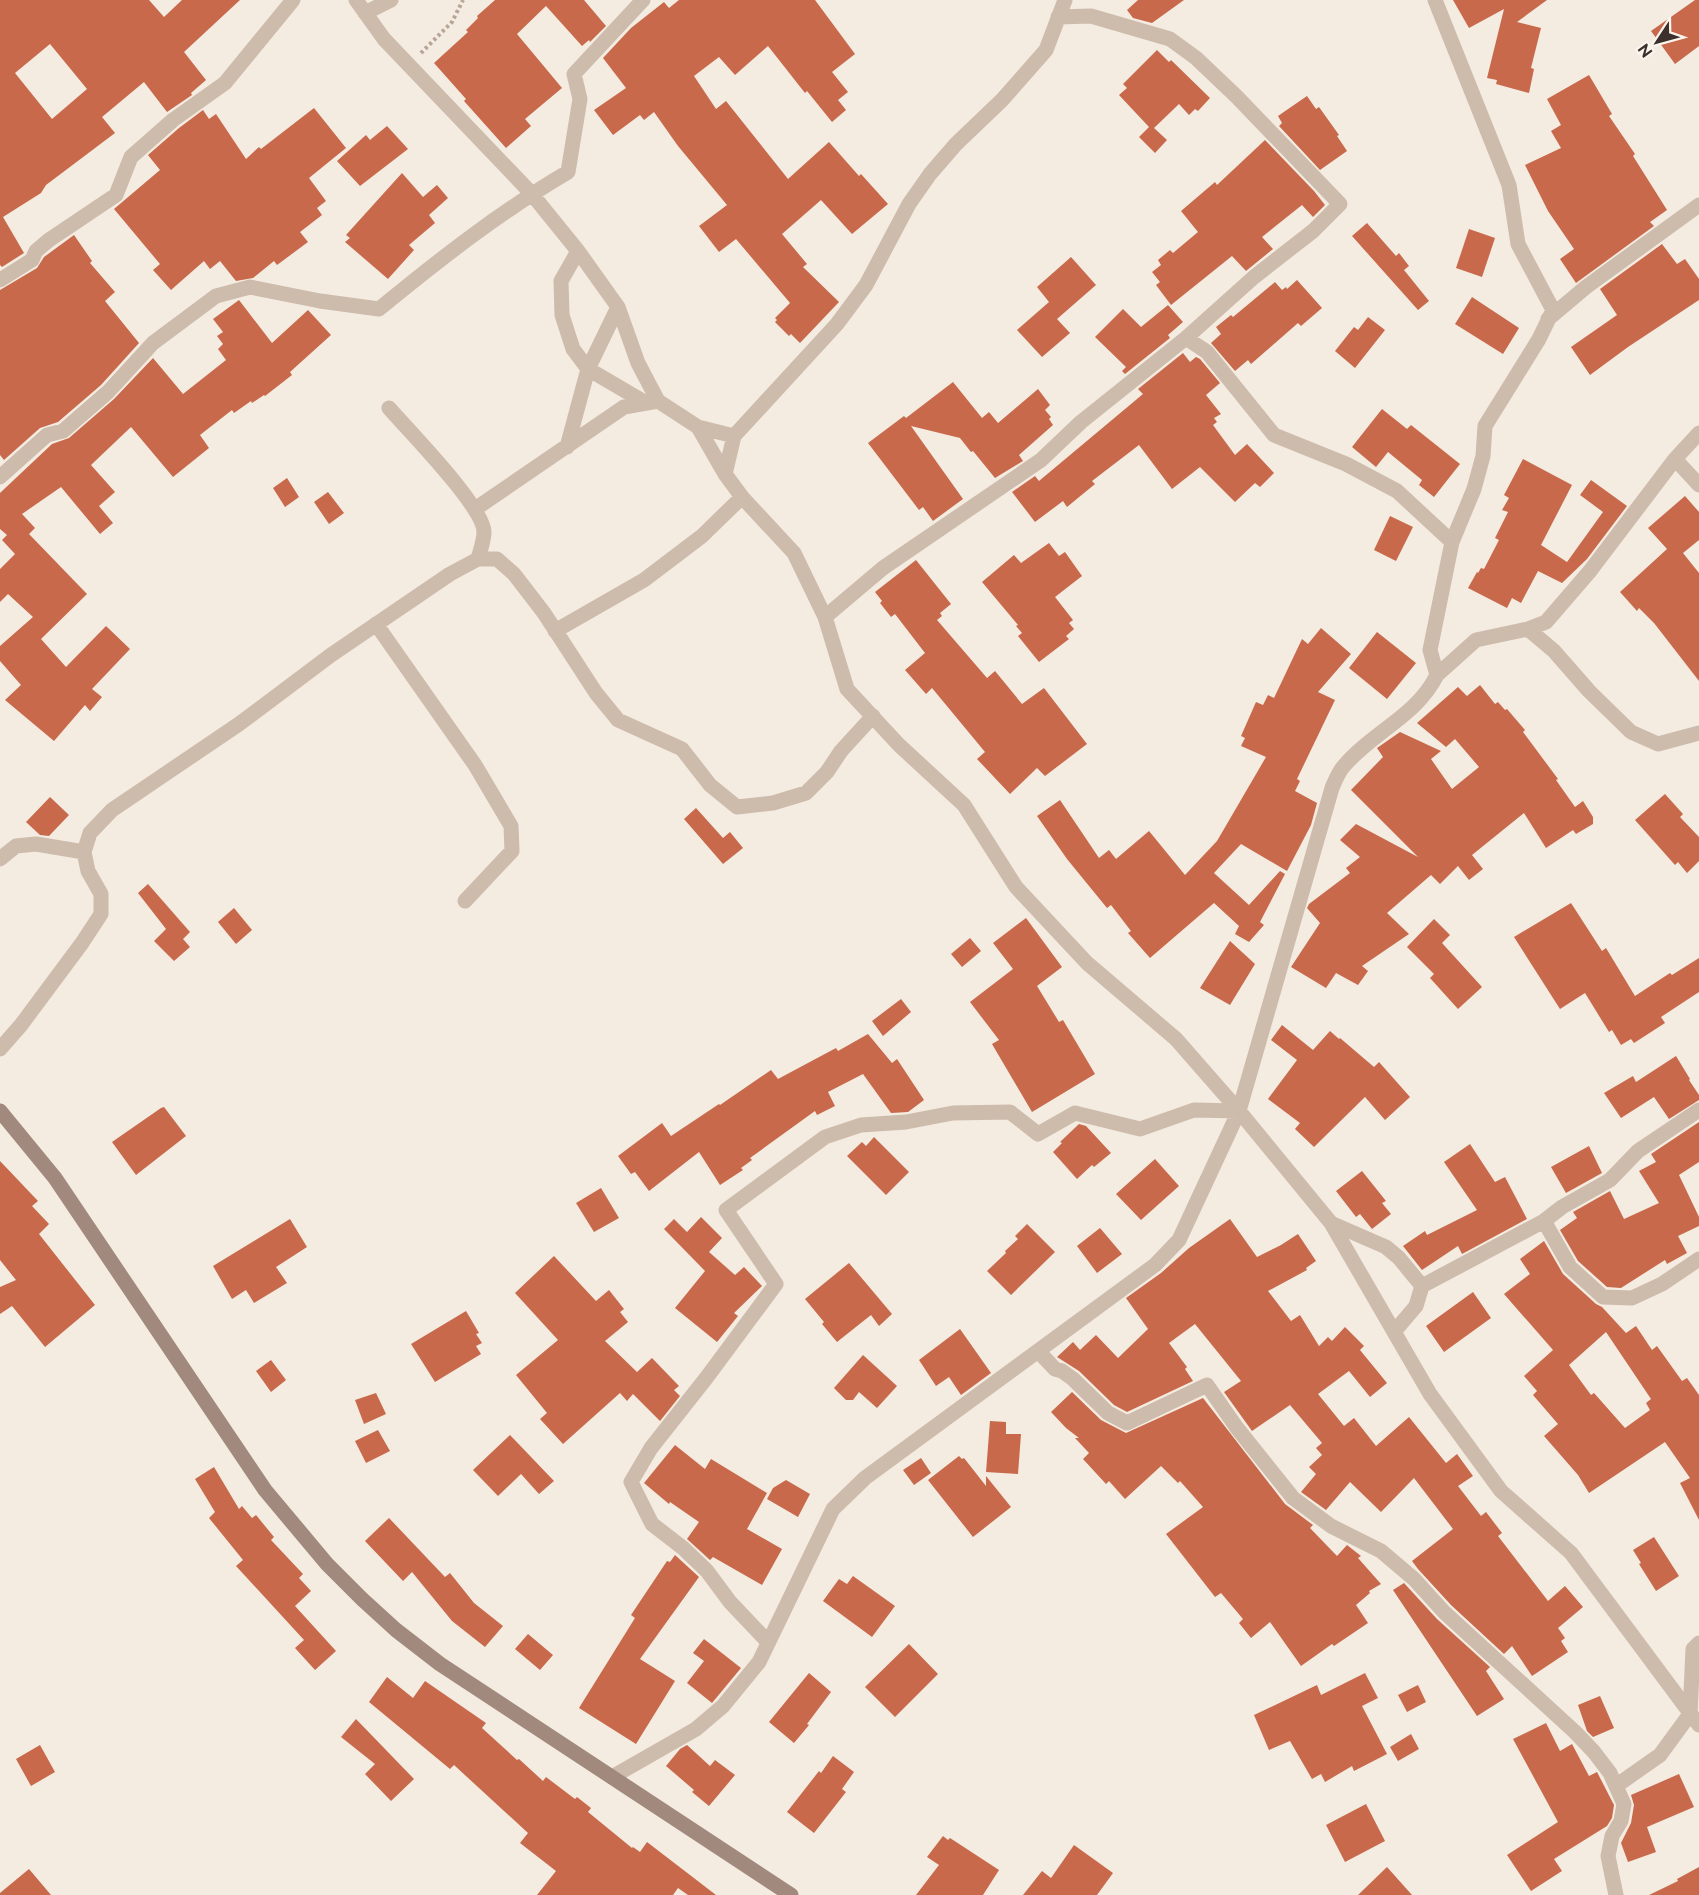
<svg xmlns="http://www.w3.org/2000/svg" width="1699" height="1895" font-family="Raleway,sans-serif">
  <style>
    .building { fill: #c8694b; fill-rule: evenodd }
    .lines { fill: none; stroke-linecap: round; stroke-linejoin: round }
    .path { stroke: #b9a596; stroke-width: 4; stroke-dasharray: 3 3; stroke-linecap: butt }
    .minor { stroke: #cdbbac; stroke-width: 15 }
    .secondary { stroke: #a18a7d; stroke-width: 15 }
  </style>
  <rect width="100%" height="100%" fill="#f4ebe1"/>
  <path class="building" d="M0,0H149L164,17L182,0H240L184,52L206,80L191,93L192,95L167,112L144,82L102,117L115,133L46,185L41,193L3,217L24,253L2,267L0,265ZM50,44L87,89L52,119L15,73Z
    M495,0H584L606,26L590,42L589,40L582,46L546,6L517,34L562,88L525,119L531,126L506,148L464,101L466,99L434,63L468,32L466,30L478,18L477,16Z
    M679,0H815L855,54L832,72L848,92L838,100L846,110L832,122L807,91L805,93L768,46L735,75L719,57L694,76L716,109L726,101L788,179L829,142L859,176L861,174L888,204L852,234L821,200L782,234L807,264L803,267L839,302L800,343L791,334L789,336L775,322L777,320L775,318L790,303L736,239L719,252L699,226L727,205L678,146L654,112L644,120L640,115L613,135L594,110L626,88L603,58L631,28L664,2L669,8Z
    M1138,0H1184L1152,23L1133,18L1127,10Z
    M1453,0H1547L1517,22L1541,28L1531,68L1534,69L1529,93L1496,84L1497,80L1487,78L1504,9L1469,28Z
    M1695,0H1699V46L1675,64L1651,31Z
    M1157,50L1169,62L1171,60L1210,98L1198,111L1195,109L1189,115L1179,104L1154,128L1167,140L1155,153L1139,137L1149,127L1119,95L1127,88L1123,84Z
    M1589,75L1612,114L1609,116L1635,154L1633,156L1667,210L1650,222L1654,226L1576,283L1560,259L1574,249L1548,211L1525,165L1561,148L1551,131L1561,125L1547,99Z
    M1307,96L1316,109L1319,107L1339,135L1337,136L1347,151L1320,170L1279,126L1282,123L1278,116Z
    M314,108L346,148L309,178L326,201L317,208L322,215L300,232L308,242L277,265L274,261L253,278L236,281L220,261L210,269L204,261L171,290L153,270L160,264L114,209L160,170L148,155L179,128L203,110L209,119L216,114L246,159L259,147L261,149Z
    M387,126L408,149L360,186L337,161L366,135L370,140Z
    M1265,140L1314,191L1325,205L1313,217L1302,205L1262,237L1273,249L1246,271L1232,256L1171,305L1156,285L1160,282L1152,272L1161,265L1158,260L1170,250L1173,253L1198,232L1181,211L1215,182L1217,185Z
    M402,173L423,197L437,185L448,198L429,215L435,223L409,245L414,250L388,279L345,242L350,238L346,235Z
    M1367,223L1396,256L1399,253L1409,266L1404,270L1429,301L1418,310L1352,236Z
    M1469,229L1495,238L1482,277L1456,268Z
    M74,235L92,261L90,263L115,292L105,301L139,343L101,385L58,422L40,428L4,460L0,455V290L37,268L44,257Z
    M1662,244L1677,264L1685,259L1699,279V300L1628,347L1590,375L1571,347L1617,315L1600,289Z
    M1071,257L1096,285L1057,319L1070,333L1042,357L1017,330L1049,302L1037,287Z
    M1297,280L1322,308L1301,326L1298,323L1251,364L1248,360L1235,371L1211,343L1221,334L1216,327L1231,315L1233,317L1275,282L1282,290L1286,287L1287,289Z
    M1472,297L1519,328L1503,354L1455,324Z
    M239,300L272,343L308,310L331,335L290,372L292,375L265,396L264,395L252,403L251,401L234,413L232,410L200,435L209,448L173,477L131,427L91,465L115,492L99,506L113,523L100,534L61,487L22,514L35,528L29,534L87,594L41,639L66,667L106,626L130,649L92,689L102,697L90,711L85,705L54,741L5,700L21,685L0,661V646L33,617L8,594L0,602V569L15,554L2,540L7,535L0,529V493L52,444L69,438L114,399L153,358L183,394L226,360L218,349L223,344L217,336L223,332L213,319Z
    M1168,305L1183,322L1168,335L1170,338L1125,374L1122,371L1126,367L1095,337L1123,309L1141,327Z
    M1368,317L1385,330L1355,368L1335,351L1354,327L1358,330Z
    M1183,353L1190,362L1196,357L1200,359L1220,383L1206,395L1221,414L1214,418L1217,422L1213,425L1235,455L1247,444L1274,473L1260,487L1255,483L1235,502L1200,467L1172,489L1139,445L1092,481L1095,484L1067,507L1063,501L1035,522L1012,492L1035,476L1039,481L1143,394L1138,389Z
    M953,382L982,418L989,412L998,423L1038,389L1050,405L1045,410L1051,417L1049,419L1053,425L1019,455L1023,461L995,478L973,451L971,452L960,438L911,426L963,499L933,521L923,507L919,510L868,443L904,416L906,418Z
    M1382,409L1407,429L1411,425L1460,464L1434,497L1419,485L1422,480L1388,452L1376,467L1352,447Z
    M1523,459L1572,485L1541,545L1567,562L1603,512L1580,495L1591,480L1627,506L1587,559L1562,583L1538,571L1521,603L1512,598L1507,608L1468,588L1477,572L1478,573L1481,568L1484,569L1499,540L1495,538L1508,512L1502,510L1509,498L1504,495Z
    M287,478L299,497L285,507L273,488Z
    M328,492L344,513L329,524L314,502Z
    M1685,496L1699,512V540L1683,553L1699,573V681L1654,623L1639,608L1637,611L1620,592L1667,549L1648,528Z
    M1390,516L1413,527L1396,561L1374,550Z
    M1049,543L1059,556L1065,552L1082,576L1055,597L1073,620L1069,623L1074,629L1066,636L1069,639L1039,662L1018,636L1022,633L1016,626L1018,625L982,582L1014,555L1021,563Z
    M916,560L951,604L940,613L942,616L937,620L987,678L995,671L1022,704L1044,688L1087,744L1045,776L1037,768L1010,794L977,759L985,752L932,688L926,694L905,670L925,653L895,614L891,617L880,603L882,601L875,592Z
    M1321,628L1351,654L1318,692L1335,700L1297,779L1300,781L1295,791L1317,803L1311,825L1287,871L1241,844L1214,873L1249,905L1280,871L1285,874L1260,922L1264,925L1249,942L1235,934L1239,926L1214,903L1150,958L1128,933L1131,931L1111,905L1107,908L1067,859L1037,816L1060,800L1099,858L1109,850L1116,859L1149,831L1185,875L1217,841L1266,757L1241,746L1245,738L1241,736L1256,702L1263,705L1268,695L1274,698L1302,639L1308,644Z
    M1377,632L1416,663L1387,699L1349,668Z
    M1480,685L1495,704L1498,702L1505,710L1507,709L1525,730L1523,732L1558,779L1556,780L1575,807L1583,801L1593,817V824L1576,834L1573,830L1546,848L1524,813L1472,855L1483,869L1469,880L1458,866L1440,884L1431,875L1387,913L1409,934L1362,966L1368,971L1358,985L1336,973L1326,988L1291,967L1320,923L1307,908L1309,904L1350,873L1346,868L1360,857L1340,840L1356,824L1418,857L1351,790L1383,757L1377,748L1400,732L1441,751L1431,759L1452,789L1479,767L1455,739L1446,747L1417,723L1458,687L1467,696Z
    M1665,794L1683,814L1680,817L1699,837V861L1687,873L1678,862L1675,865L1635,820Z
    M50,797L69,815L49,836L40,835L26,822Z
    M696,808L723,838L730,832L743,848L723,864L684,819Z
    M148,884L190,932L183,939L190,947L174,961L154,941L166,929L138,893Z
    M1571,903L1602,951L1606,948L1635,996L1670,973L1672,975L1699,958V992L1661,1017L1665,1023L1634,1043L1631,1039L1621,1045L1612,1030L1609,1032L1585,993L1560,1009L1514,937Z
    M234,908L252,930L236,944L218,922Z
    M1026,918L1062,967L1037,986L1059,1022L1063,1020L1095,1074L1032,1112L992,1044L999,1040L970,1002L1013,969L993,943Z
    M1434,919L1450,935L1442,943L1482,987L1458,1009L1430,978L1434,974L1407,947Z
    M970,938L981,951L962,967L951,954Z
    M1230,941L1255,964L1230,1005L1200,988Z
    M901,999L911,1012L883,1036L872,1021Z
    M1282,1025L1313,1050L1330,1031L1339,1039L1340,1038L1374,1067L1379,1062L1410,1097L1385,1120L1365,1097L1314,1147L1295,1129L1300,1123L1268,1099L1297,1060L1271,1040Z
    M868,1034L892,1063L897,1059L924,1100L908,1112L891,1113L863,1074L828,1092L835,1106L817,1115L815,1111L750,1158L752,1160L741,1168L743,1170L720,1185L699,1152L649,1191L635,1172L631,1174L618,1156L662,1123L671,1136L719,1104L720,1105L771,1070L778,1079L836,1048L838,1051Z
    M1676,1056L1690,1079L1689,1080L1699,1095V1100L1669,1119L1654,1097L1621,1118L1604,1093L1633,1076L1636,1082Z
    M164,1107L186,1136L136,1175L112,1142L161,1108Z
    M1699,1122V1162L1679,1175L1699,1217V1226L1678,1236L1687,1253L1667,1264L1665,1260L1621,1288L1607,1287L1578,1261L1560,1230L1577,1218L1573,1212L1610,1191L1624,1219L1659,1203L1639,1171L1656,1162L1651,1154Z
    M1079,1124L1086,1126L1111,1153L1094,1167L1092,1165L1077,1179L1053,1152L1062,1143L1060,1142Z
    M874,1137L909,1172L886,1195L847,1156L862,1142L866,1146Z
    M1470,1144L1495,1182L1505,1177L1527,1219L1462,1254L1458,1246L1422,1270L1403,1246L1425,1231L1427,1235L1477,1210L1444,1162Z
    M1589,1146L1602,1173L1566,1193L1551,1167Z
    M1155,1159L1179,1186L1141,1220L1116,1194Z
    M0,1161L38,1201L32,1206L49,1224L39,1234L95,1305L45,1347L12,1306L0,1314V1287L16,1280L0,1260Z
    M1362,1171L1386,1201L1382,1203L1391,1214L1372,1229L1360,1214L1356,1217L1336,1191Z
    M601,1188L619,1218L594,1232L576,1203Z
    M701,1217L722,1238L709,1252L735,1275L744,1267L762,1286L734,1313L738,1316L717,1342L675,1308L705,1271L664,1229L674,1219L687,1232Z
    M290,1219L307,1247L276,1267L287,1283L254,1303L246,1290L232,1299L213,1266Z
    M1230,1219L1257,1257L1281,1245L1298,1234L1316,1261L1306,1268L1307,1270L1268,1291L1291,1321L1300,1315L1319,1346L1328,1337L1332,1341L1345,1327L1364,1346L1360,1350L1387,1383L1370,1397L1349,1371L1318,1394L1344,1426L1354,1418L1376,1446L1409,1417L1446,1463L1457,1454L1473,1476L1458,1486L1481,1516L1486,1512L1502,1533L1498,1536L1548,1601L1565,1586L1583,1607L1558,1628L1565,1638L1561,1641L1568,1652L1532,1676L1512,1646L1504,1654L1451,1605L1418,1569L1412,1561L1453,1529L1414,1478L1381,1512L1350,1482L1326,1510L1301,1492L1316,1474L1309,1467L1322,1455L1316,1448L1322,1443L1290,1405L1252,1431L1224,1392L1241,1381L1195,1324L1169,1343L1187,1367L1185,1369L1193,1381L1127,1412L1114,1405L1079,1371L1057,1357L1073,1342L1080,1350L1096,1335L1118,1358L1148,1329L1126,1298L1161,1273L1189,1248Z
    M1027,1224L1055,1252L1011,1295L987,1271L1006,1253L1005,1251L1018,1239L1015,1236Z
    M1100,1228L1122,1254L1097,1273L1077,1246Z
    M1544,1241L1563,1274L1596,1304L1602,1307L1626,1333L1636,1326L1652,1350L1657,1346L1682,1381L1687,1378L1699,1395V1520L1680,1483L1690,1478L1665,1442L1589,1493L1578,1475L1544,1436L1558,1424L1533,1395L1537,1391L1524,1376L1553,1350L1504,1294L1530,1274L1520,1259ZM1606,1332L1651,1399L1646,1403L1650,1410L1625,1428L1594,1393L1591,1395L1569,1365Z
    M554,1256L596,1301L609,1290L624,1309L620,1312L628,1322L605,1341L637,1372L652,1358L679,1386L674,1390L680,1396L660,1421L633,1394L627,1401L620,1393L563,1444L540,1419L547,1413L516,1375L558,1340L515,1293Z
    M849,1263L892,1314L879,1326L871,1315L837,1342L822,1324L824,1322L805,1299Z
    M1473,1292L1491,1318L1444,1352L1426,1326Z
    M466,1311L479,1333L476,1334L482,1343L476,1346L481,1354L435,1382L411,1344Z
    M960,1329L991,1373L961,1395L949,1377L936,1386L919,1360Z
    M863,1355L897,1386L877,1408L859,1392L853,1400H846L834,1388Z
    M271,1360L286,1380L271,1392L256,1371Z
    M1072,1392L1101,1420L1126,1433L1203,1398L1285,1504L1313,1525L1310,1528L1337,1556L1347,1545L1361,1556L1358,1558L1381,1584L1369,1591L1370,1593L1356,1605L1368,1623L1334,1646L1332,1644L1301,1666L1270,1622L1251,1638L1239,1623L1243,1619L1221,1593L1215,1597L1166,1534L1203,1507L1180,1481L1178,1483L1161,1466L1125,1499L1109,1481L1106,1484L1083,1459L1089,1453L1075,1438H1079L1066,1428L1051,1412Z
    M376,1393L386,1414L364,1424L355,1400Z
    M990,1421L1006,1422V1434H1021L1018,1474L986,1472Z
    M378,1430L390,1451L366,1463L355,1441Z
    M510,1435L554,1481L539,1494L521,1474L498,1496L473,1470Z
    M675,1445L705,1469L711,1459L767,1493L747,1529L782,1549L762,1585L713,1557L710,1560L687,1539L699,1522L670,1502L669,1504L644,1483Z
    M959,1456L962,1459L964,1458L986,1486V1476L1011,1507L973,1537L928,1480Z
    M921,1458L931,1473L914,1485L903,1470Z
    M214,1467L239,1509L242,1506L252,1518L256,1515L274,1537L271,1540L303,1574L299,1578L311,1591L295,1606L336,1651L315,1670L295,1648L304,1640L236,1566L243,1560L209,1518L215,1512L195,1479Z
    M786,1480L810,1494L798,1517L767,1499L773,1488Z
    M389,1518L445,1577L450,1573L474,1603L503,1626L485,1647L452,1621L412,1572L403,1581L365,1541Z
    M1654,1537L1679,1576L1656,1591L1639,1564L1641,1563L1633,1550Z
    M675,1555L699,1577L640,1659L675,1681L636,1744L579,1708L635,1618L631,1615L667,1561L670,1562Z
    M853,1576L895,1606L872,1637L823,1601L839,1579L847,1584Z
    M1404,1583L1437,1619L1490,1667L1486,1671L1504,1699L1477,1716L1393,1590Z
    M528,1634L553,1655L540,1670L515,1649Z
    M704,1639L741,1668L712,1703L687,1683L704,1661L693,1653Z
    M909,1644L938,1674L895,1717L865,1687Z
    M809,1673L831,1692L807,1724L809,1725L794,1743L769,1722Z
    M1365,1673L1378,1698L1362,1706L1387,1754L1354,1771L1352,1766L1325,1782L1321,1774L1312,1779L1290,1741L1269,1750L1254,1715L1317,1685L1321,1695Z
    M387,1677L413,1698L425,1681L486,1723L482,1728L517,1760L519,1759L543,1781L546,1777L575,1799L577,1797L591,1808L588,1812L632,1848L633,1847L640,1852L647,1842L716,1895H688L678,1888L673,1895H537L556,1871L520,1843L528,1833L454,1765L450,1769L369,1702Z
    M1418,1685L1426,1702L1407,1712L1398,1695Z
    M1600,1696L1614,1728L1593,1737L1587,1731L1578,1705Z
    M356,1719L414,1779L391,1801L365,1774L375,1764L341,1737Z
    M1546,1723L1560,1751L1572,1744L1589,1776L1597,1772L1614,1805L1612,1818L1607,1826L1554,1859L1562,1871L1531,1891L1507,1855L1558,1822L1513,1739Z
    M1411,1734L1419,1749L1398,1761L1390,1747Z
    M40,1745L55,1772L31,1786L16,1759Z
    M687,1745L710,1766L715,1760L735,1775L709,1806L692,1792L694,1790L666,1766L680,1749Z
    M833,1756L854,1772L842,1789L846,1792L814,1833L787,1812L819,1771L821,1773Z
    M1679,1774L1694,1807L1647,1827L1656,1852L1628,1862L1621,1843L1631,1823L1634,1805L1631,1795Z
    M1366,1804L1385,1841L1345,1862L1326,1825Z
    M943,1836L948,1840L950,1838L999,1870L983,1895H916L939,1865L927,1857Z
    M1074,1845L1113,1873L1097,1895H1023L1042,1871L1051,1878Z
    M1387,1867L1412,1895H1358Z
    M1699,1867V1895H1649L1678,1881L1677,1879Z
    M29,1869L51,1895H0V1893Z"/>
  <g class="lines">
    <path class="path" d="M421,53L452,22L463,0"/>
    <path class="minor" d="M356,0L384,39L531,193L578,251L618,307L638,363L658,401L698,427L725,474L742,497L794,553L825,617L847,689L899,745L964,805L1016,887L1087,963L1176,1039L1239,1111L1331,1223L1430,1394L1501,1491L1571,1553L1699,1725
      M365,13L391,0
      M578,251L561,281L562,315L573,349L588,369L646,403
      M0,280L32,260L36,251L49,240L116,195L131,157L173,120L225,83L293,0
      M1548,319L1586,287L1699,205
      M1186,338L1207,352L1274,435L1346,464L1397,491L1452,542
      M389,408C408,430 484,507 484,532C484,541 480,551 478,559
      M698,427L734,436
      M567,447L588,369L618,307
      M1675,459L1699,433
      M725,474L734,436L837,324L866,285L909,204L930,174L956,144L1002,100L1046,50L1065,0
      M0,477L47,435L63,431L108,392L153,343L216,296L250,287L320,301L379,309C440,259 500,212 568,172L580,99L574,74L643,0
      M475,509L624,407L658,401
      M825,617L883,568L1041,460L1081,422L1186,338L1254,277L1313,231L1340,204L1236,96L1196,58L1170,39L1091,16L1058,17
      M376,624L475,765L511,826L512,851L465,901
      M1528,629L1554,651L1589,691L1631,732L1658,744L1699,733
      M555,631L644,580L702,536L742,497
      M1437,675L1476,640L1528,629L1546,622L1590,571L1675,459L1699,485
      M0,859L16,846L36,844L84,852
      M0,1049L21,1025L82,943L101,914V894L88,871L84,852L90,833L112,810L239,724L331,655L450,574L478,559H497L514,574L544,613L596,693L618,720L682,749L710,785L737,807L773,803L806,793L827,772L841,751L873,716
      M1544,1221L1562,1207L1610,1180L1638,1151L1699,1110
      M1331,1223L1386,1247L1399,1258L1422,1286L1544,1221L1570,1267L1603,1297L1632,1298L1662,1284L1699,1259
      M1394,1332L1416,1306L1422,1286
      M1038,1351L1055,1369L1062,1371L1073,1379L1108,1413L1127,1423L1207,1385L1237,1428L1293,1498L1331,1526L1381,1551L1414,1579L1444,1612L1575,1732L1594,1752L1610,1773L1624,1804L1621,1821L1612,1836L1608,1856L1616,1895
      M768,1642L730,1602L707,1571L683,1548L652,1524L631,1482L651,1448L707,1377L776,1284L726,1210L825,1137L861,1125L906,1122L953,1113L1010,1112L1038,1134L1075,1113L1140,1129L1194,1110L1239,1111
      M612,1777L696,1729L723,1706L759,1662L833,1509L865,1478L1155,1265L1179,1240L1239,1111L1332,788C1335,781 1338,773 1343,767C1372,732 1416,717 1437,675L1430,650L1452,542L1474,489L1483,456L1485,426L1539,339L1553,310L1518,244L1509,185L1435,0
      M1616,1786L1660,1755L1690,1714L1693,1649L1699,1643"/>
    <path class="secondary" d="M0,1111L55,1178L265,1490L327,1564L362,1599L396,1630L440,1664L791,1895"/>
  </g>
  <g transform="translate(1657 42) rotate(234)" stroke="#fbf5ee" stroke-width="4.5" paint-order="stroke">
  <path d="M0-4.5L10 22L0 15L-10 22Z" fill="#3b302b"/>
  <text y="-9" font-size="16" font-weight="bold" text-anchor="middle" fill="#3b302b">N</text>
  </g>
</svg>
